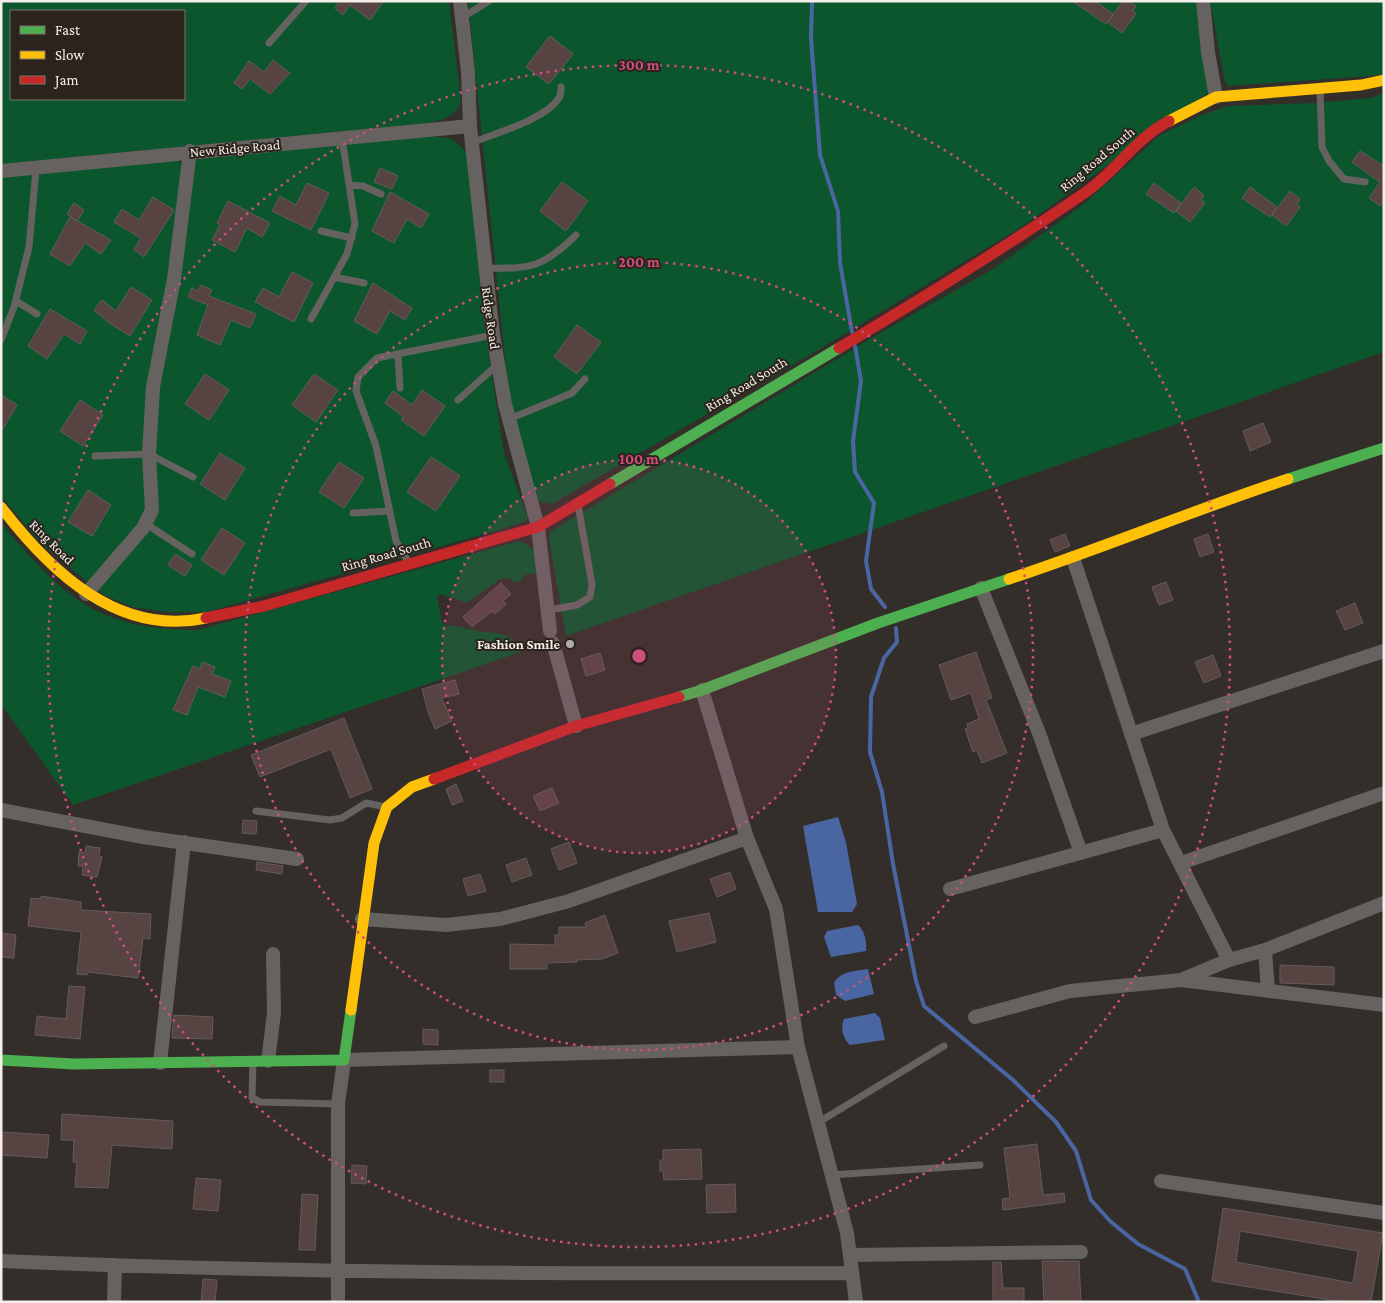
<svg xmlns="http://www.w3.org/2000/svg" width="1385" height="1303" font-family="'Crimson Pro',serif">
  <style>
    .green { fill: #0c562d; fill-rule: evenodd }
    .water { fill: #4a66a2 }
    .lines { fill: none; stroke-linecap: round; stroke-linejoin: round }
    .stream { stroke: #4a66a2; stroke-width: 4 }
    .building { fill: #564342; stroke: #625c5a; fill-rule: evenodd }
    .lane { stroke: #656260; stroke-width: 7 }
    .street { stroke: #656260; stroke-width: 14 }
    .fast { stroke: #4caf50; stroke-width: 11 }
    .slow { stroke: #ffc107; stroke-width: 11 }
    .jam { stroke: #c62828; stroke-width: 11 }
    .ring { fill: none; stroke: #cf4e7f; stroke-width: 2.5; stroke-dasharray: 2.5 5 }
    .poi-dot { fill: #b1aba7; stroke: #2d231d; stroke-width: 2 }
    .labels { text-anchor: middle; stroke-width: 4; stroke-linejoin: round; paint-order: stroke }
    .street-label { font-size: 14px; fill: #f5eeea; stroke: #2d231d }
    .poi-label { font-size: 14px; font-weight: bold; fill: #f5eeea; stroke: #2d231d; text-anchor: end }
    .centre { fill: #cf4e7f; stroke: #2d231d; stroke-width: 2.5 }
    .ring-label { font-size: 15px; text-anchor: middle; font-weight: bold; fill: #cf4e7f; stroke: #2d231d; stroke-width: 4; stroke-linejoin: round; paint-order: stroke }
  </style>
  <rect width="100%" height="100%" fill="#342e2a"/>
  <path class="green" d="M1,1H449L461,101C457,116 443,120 429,123L1,164ZM11,11H184V99H11Z
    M468,1H1197L1209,92L1023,226L818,350L552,504L540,502L532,487L510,406Z
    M1210,1H1384V75L1229,86L1225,82Z
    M1384,93V352L566,636L549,539L550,532L875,336L993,269L1084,204L1160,135L1202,115L1228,106L1315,103L1371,98Z
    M425,135L452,139L468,153L484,323L504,453L528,518L526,521L499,530L206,612H169L132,607L102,594L40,543L1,496V176L177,159L183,167L199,158Z
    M1,523C63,597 97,630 198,630L519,541L527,544L535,552L536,573L525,575L518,583L507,578L500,579L467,603L441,594L437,596L442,622L446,626C457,625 466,629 478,631C495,633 515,632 521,652L73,805L1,704Z"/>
  <path class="water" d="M838,817L846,842L857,904L852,912H818L803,826Z
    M858,925C865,931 867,942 866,951L831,957L824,937L827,931Z
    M868,969L874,994L845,1001L836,995L834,983C840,971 856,971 868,969Z
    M875,1013L880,1018L885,1040L850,1045C843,1038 840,1028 844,1019Z"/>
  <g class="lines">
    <path class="stream" d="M812,1L811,38L820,155L838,211L840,263L852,332
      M855,346L861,381L853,441L855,472L874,503L866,561L871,589L885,607
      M896,628L897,642L884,658L871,697L870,752L882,792L893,864L916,981L924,1006L1013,1080L1056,1122L1076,1151L1091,1200L1110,1221L1138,1244L1185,1269L1199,1302"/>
  </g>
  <path class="building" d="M340,1H384L370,20L350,5L343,15L335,8Z
    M1072,1H1095L1113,14L1106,24Z
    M1123,1H1129L1136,6L1133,11L1136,14L1122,33L1108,22Z
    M550,36L573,54L549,84L526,67Z
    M273,60L290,73L270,94L250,79L242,89L234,83L249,61L264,72Z
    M1360,151L1384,166V200L1380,206L1369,198L1380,182L1352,162Z
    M380,168L398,176L392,189L374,182Z
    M562,182L588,201L566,231L540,211Z
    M307,183L329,193L311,230L272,211L280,196L296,205Z
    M1154,183L1181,203L1174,213L1146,194Z
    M1194,187L1204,195L1201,200L1205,203L1190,222L1176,211Z
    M1250,187L1277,207L1270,217L1242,198Z
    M1290,191L1300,199L1297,204L1300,207L1286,226L1272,215Z
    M390,192L429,214L421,228L407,219L394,243L372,231Z
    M153,197L174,210L144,257L134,250L141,238L114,222L122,209L139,220Z
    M228,201L270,223L262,237L247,228L235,252L212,240L220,225L217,223Z
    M74,203L84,210L77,221L67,214Z
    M70,217L111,240L101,254L85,243L70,266L50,254Z
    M292,272L313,283L294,322L255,302L263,288L279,297Z
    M373,283L412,308L405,320L390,311L377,334L354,321Z
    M201,285L212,290L209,296L256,314L250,328L231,320L220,345L197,335L208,305L188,297L192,288L198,291Z
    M131,287L152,300L130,336L109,323L94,310L102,300L116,311Z
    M50,309L87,331L80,344L64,334L47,359L28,346Z
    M577,325L601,342L577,374L554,357Z
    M205,374L229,390L209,420L185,404Z
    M314,374L338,390L316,422L292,405Z
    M422,390L445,406L424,436L401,420L404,417L385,403L393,391L412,405Z
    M1,395L17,405L1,432Z
    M80,400L103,415L83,446L60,431Z
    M1263,423L1271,442L1250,451L1243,431Z
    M220,453L245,468L225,500L200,484Z
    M431,457L460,476L436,511L407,492Z
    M339,462L364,478L344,508L319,492Z
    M88,490L111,505L92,536L68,522Z
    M222,528L245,543L224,575L201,560Z
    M1065,534L1070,546L1055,552L1050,540Z
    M1208,534L1214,552L1200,557L1194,539Z
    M175,554L192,565L185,576L168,565Z
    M1166,582L1173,600L1159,605L1152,587Z
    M501,583L511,594L503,601L506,604L495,614L492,611L472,627L463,617Z
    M1355,603L1363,623L1345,630L1336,611Z
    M976,652L992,698L986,700L1007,753L982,763L977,750L973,752L965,729L968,728L967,724L979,719L971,693L951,700L939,665Z
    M600,653L605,670L586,676L581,659Z
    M1213,655L1221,676L1204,683L1195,662Z
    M202,662L215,667L212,674L231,681L225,697L198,687L187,715L173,710L193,666L200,669Z
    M455,680L459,694L442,698L452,721L435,729L428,712L422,689Z
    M344,718L372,789L350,798L331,749L260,777L251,755Z
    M456,784L463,801L452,805L446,789Z
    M552,788L559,803L540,811L533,796Z
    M243,820L257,821L256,834L242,833Z
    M569,842L577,863L559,870L551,849Z
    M86,846L100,848L99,856L102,857L97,877L82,875L83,866H78L79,852L85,853Z
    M526,858L532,875L512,882L506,865Z
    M257,862L283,866L282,874L256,870Z
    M730,872L736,889L717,897L710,879Z
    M480,874L486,891L468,896L463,879Z
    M41,896L81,902V910L151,914L150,939L143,938L138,978L88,972L87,975L77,974L81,932L28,926L31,898L41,899Z
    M709,913L716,942L677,952L669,921Z
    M605,915L618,953L602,959L577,960V962L547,963V969H510V944L555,945V935H559V927H586L585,923Z
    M1,933L16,935L14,958L1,957Z
    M1280,965L1334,967V985L1280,983Z
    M69,986L85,987L80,1039L35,1035L37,1016L66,1019Z
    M174,1015L213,1017L212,1039L172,1038Z
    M423,1029L438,1030V1045L423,1044Z
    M490,1070H504V1082H490Z
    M62,1114L173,1121L172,1149L112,1145L108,1188L75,1187L77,1162H73L74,1140H61Z
    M2,1132L49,1135L47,1158L1,1155Z
    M1037,1144L1043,1195L1064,1193L1065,1202L1003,1210L1002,1199L1010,1198L1004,1148Z
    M701,1149L702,1179L664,1180L663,1171H660V1160H663V1150Z
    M352,1165L367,1166L366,1184L351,1183Z
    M196,1178L221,1180L218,1211L193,1209Z
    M735,1184L736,1212L707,1213L706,1185Z
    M302,1194L318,1195L315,1250H299Z
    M1223,1208L1383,1233L1371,1302H1343L1212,1281ZM1240,1231L1358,1251L1353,1283L1236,1262Z
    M1042,1261H1079L1081,1302H1044Z
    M993,1262H1001L1003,1288H1024V1302H993Z
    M203,1279L217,1280L215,1302H201Z"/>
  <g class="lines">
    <path class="lane" d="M463,17L489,1
      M269,43L306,1
      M1320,91L1322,147L1329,161L1344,179L1365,182
      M472,143C495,133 545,120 559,98C561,95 561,91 561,87
      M350,185L363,186L381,194
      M321,231L352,238
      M485,268C530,269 543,268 576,235
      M334,277L364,283
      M16,301L37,314
      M311,319L347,254L355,224L342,138
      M1,340L14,307L29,247L36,169
      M398,354L400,388
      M458,400L498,364
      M509,419L572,393L585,379
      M95,456L149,454L193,477
      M353,513L389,511
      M146,524L192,554
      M409,563L396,541L376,446L356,391L358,377L377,358L493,335
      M549,610L577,605L590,597L592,584L578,505
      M256,811L330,820L342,818L366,803L386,807
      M253,1062L252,1098L260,1102L338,1104
      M819,1122L944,1046
      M831,1175L980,1165"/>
    <path class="street" d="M460,1L468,72L470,126L493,335L505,404L538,527L550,631
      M1203,1L1208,52L1216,97
      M1,171L470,126
      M1073,558L1163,830L1229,960
      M981,588L1039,733L1081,853
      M86,594L143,528L152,510L149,454L153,387L174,279L190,151
      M553,643L576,726
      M702,690L747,838L776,909L798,1047L847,1233L856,1302
      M1131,734L1384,651
      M1,810L143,837L297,859
      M1181,863L1384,793
      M950,889L1163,830
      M1384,903L1265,950L1229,960L1181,980L1384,1005
      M362,919L446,925L500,919L569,901L747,838
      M1265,950L1268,991
      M975,1017L1070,991L1181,980
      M268,1061L274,1013L273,954
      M160,1063L184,842
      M1161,1181L1384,1213
      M850,1255L1081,1252
      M1,1261C284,1273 568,1274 851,1273
      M114,1302L115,1265
      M338,1302V1104L344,1060L798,1047"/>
    <path class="fast" d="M1288,479L1384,448
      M610,484L839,348
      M679,697L702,690L878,623L1009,579
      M1,1060L74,1064L344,1060L351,1010"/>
    <path class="slow" d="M1169,121L1216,97L1361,85L1384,80
      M1,507C50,571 118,637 206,618
      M1009,579C1103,548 1194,510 1288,479
      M351,1010L374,843L387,807L412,787L434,779"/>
    <path class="jam" d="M839,348C923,298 1006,247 1086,192C1116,171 1136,138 1169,121
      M206,618L264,606L538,527L610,484
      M434,779L576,726L679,697"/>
  </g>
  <circle cx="639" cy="656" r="197" fill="#cf4e7f" fill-opacity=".12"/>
  <g class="ring">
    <circle cx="639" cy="656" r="197"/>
    <circle cx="639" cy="656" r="394"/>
    <circle cx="639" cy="656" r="591"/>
  </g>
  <circle class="poi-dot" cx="570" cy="644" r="5"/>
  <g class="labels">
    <g class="street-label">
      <text transform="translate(235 148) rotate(-5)" y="5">New Ridge Road</text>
      <text transform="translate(1097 159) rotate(-40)" y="5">Ring Road South</text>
      <text transform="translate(491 318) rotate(82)" y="5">Ridge Road</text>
      <text transform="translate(746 384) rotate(-31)" y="5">Ring Road South</text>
      <text transform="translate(52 542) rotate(45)" y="5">Ring Road</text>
      <text transform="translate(386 554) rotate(-16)" y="5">Ring Road South</text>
    </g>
    <g class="poi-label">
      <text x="560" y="649">Fashion Smile</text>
    </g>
  </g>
  <circle cx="639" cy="656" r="8" class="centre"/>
  <g class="ring-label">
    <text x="639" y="70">300 m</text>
    <text x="639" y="267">200 m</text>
    <text x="639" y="464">100 m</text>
  </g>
  <rect width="1385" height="1303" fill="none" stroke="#f5eeea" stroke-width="5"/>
  <rect x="10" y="10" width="175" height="90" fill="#2d231d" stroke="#7d746f"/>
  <rect x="20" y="26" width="25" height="8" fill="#4caf50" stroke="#7d746f"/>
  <text x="55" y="35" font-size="15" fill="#f5eeea">Fast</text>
  <rect x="20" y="51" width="25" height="8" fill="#ffc107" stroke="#7d746f"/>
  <text x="55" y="60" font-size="15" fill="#f5eeea">Slow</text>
  <rect x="20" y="76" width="25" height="8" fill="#c62828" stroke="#7d746f"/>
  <text x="55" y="85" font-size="15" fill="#f5eeea">Jam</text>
</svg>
